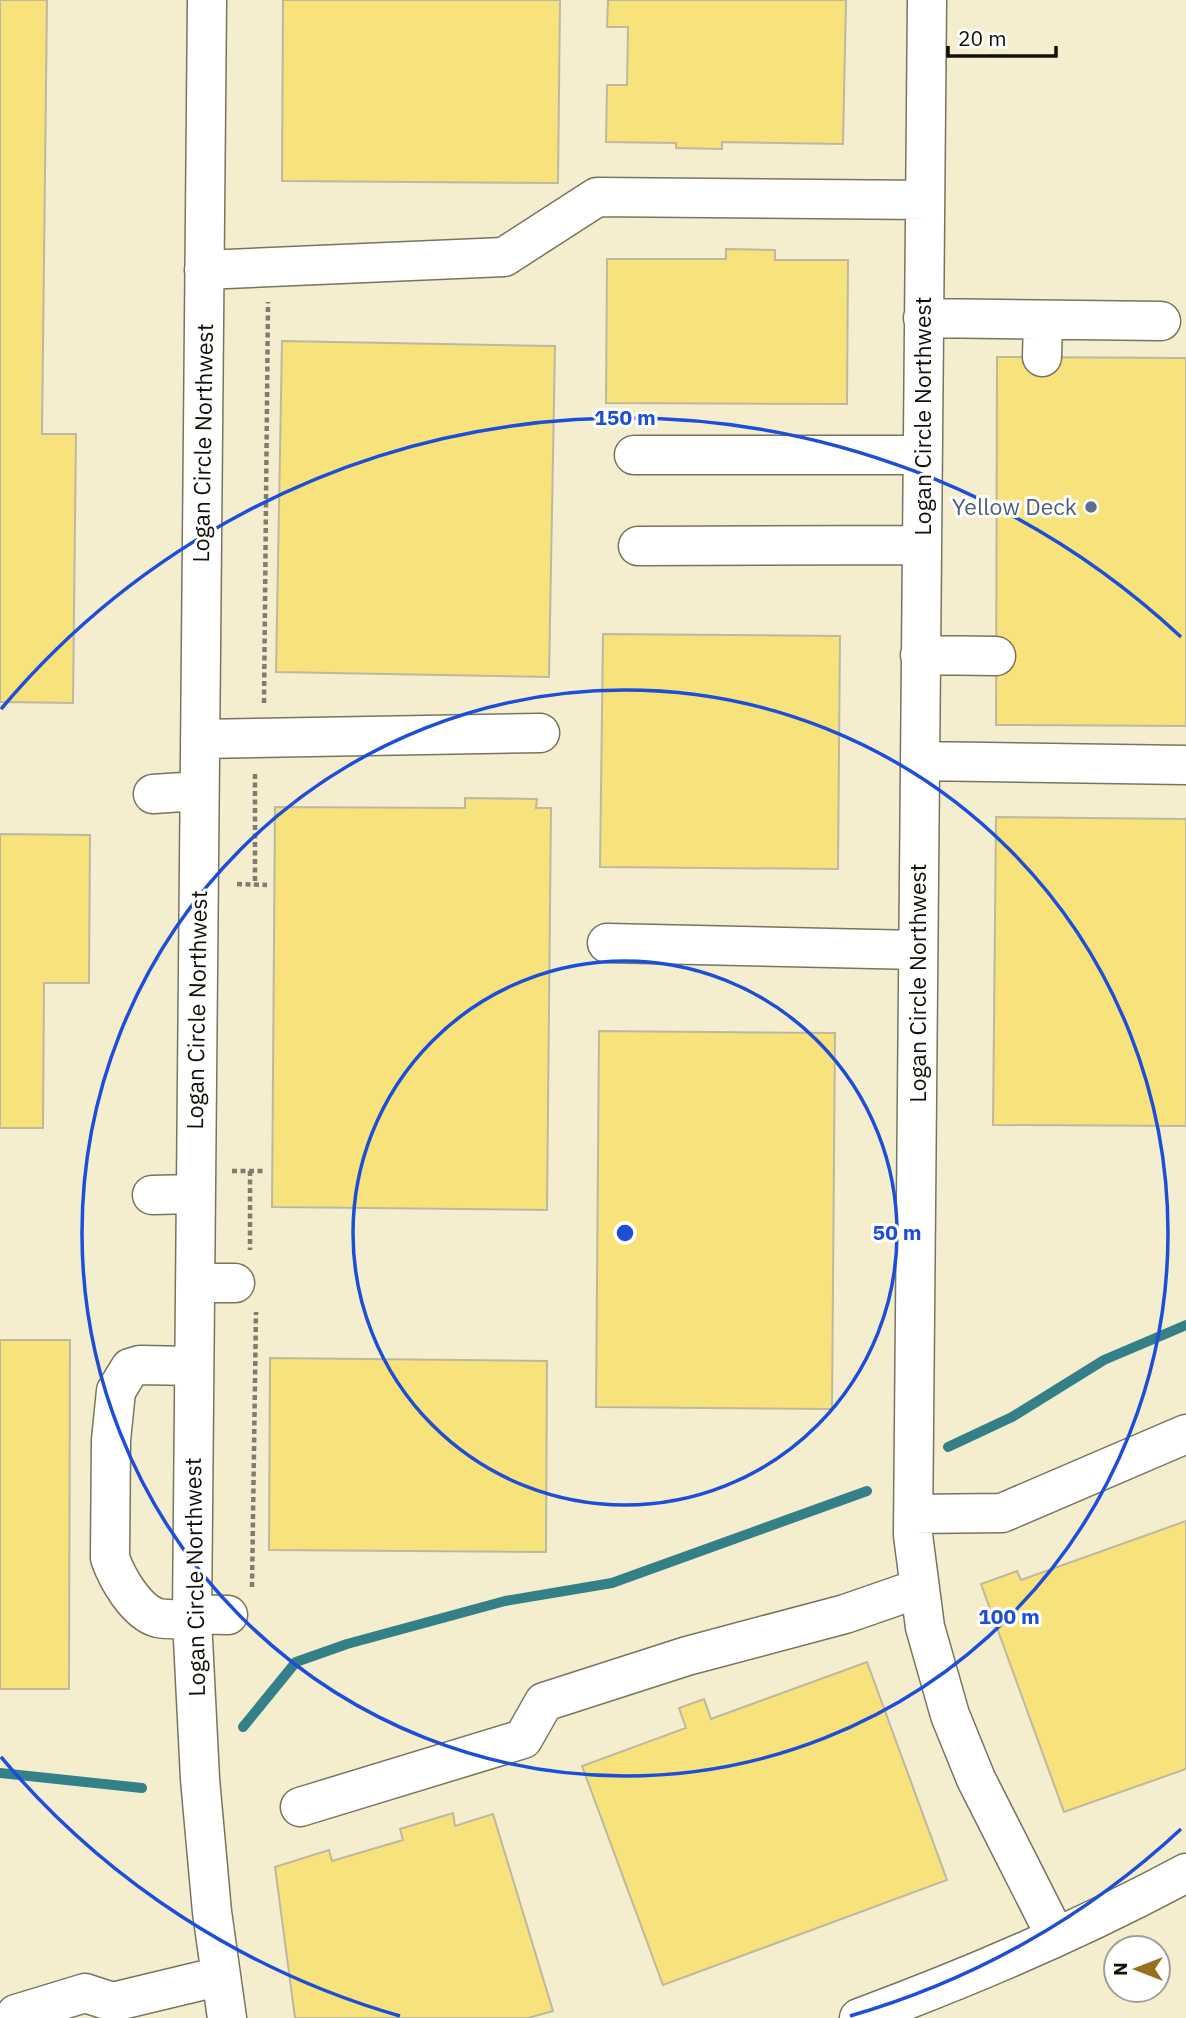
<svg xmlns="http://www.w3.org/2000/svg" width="1186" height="2018" font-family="'IBM Plex Sans',sans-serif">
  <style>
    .built { fill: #f4eecf; fill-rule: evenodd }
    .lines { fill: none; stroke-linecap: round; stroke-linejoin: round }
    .stream { stroke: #348088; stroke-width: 10 }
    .building { fill: #f7e27c; stroke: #bdb8a2; stroke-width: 2 }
    .minor-casing { stroke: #78745f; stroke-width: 41 }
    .path { stroke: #807d70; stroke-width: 4.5; stroke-dasharray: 5 3.5; stroke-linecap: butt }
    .minor { stroke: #fff; stroke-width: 38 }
    .ring { fill: none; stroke: #1d4ed8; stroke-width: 3.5 }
    .service-dot { fill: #5c6f8a; stroke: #fff; stroke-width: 2.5 }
    .labels { text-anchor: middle; stroke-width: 6; stroke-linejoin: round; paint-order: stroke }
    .street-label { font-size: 23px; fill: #110f07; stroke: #fff }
    .service-label { font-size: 23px; fill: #4e5e75; stroke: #fff; text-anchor: end }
    .centre { fill: #1d4ed8; stroke: #fff; stroke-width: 3.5 }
    .ring-label { font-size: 21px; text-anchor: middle; font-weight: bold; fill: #1d4ed8; stroke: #fff; stroke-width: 6; stroke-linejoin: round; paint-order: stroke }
  </style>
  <rect width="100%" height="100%" fill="#fefae8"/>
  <path class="built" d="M0,0H1186V2018H0ZM1116,1948H1158V1990H1116Z"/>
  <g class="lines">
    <path class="stream" d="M948,1447L1012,1417L1104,1360L1186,1325
      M243,1727L296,1662L347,1644L505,1601L612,1583L867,1491
      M0,1773L142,1788"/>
  </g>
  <path class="building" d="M0,0H47L42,434H76L73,703L0,702Z
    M283,0H560L558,183L282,181Z
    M608,0H846L843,144L722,142V149L676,148V143L606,142L607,85H627L628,27H607Z
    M726,249L775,250V260H848L847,404L606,403L607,259H726Z
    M282,341L555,346L549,677L276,672Z
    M997,357L1186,358V726L996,725Z
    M603,634L840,636L838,869L600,867Z
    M465,798L537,799L536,808H551L547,1210L272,1207L275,807L465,808Z
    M996,817L1186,819V1126L993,1125Z
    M0,834L90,835L89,983H44L43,1128H0Z
    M599,1031L835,1033L832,1409L596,1407Z
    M0,1340H70L69,1689H0Z
    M270,1358L547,1361L546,1552L269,1550Z
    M1186,1521V1769L1064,1812L981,1584L1017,1571L1021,1580Z
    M867,1662L947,1880L663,1985L582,1766L686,1728L679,1708L704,1699L711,1719Z
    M453,1813L455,1826L493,1814L553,2011L528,2018H295L275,1867L329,1850L332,1861L403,1840L400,1829Z"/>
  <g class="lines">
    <g class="minor-casing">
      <path id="minor" d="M207,0L192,1619L200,1779L212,1912L227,2018
        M927,0L913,1535L925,1627L950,1715L976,1779L1056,1937
        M204,270L504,257L597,197L925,200
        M923,318L1161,321
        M1042,357L1043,320
        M634,455H922
        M638,546L922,545
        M920,655L996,656
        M200,739L540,733
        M920,761L1186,765
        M153,794L199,791
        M607,943L918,950
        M152,1195L196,1194
        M195,1283H235
        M913,1514L1002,1513L1186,1434
        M192,1614L228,1615
        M192,1619C181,1619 168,1620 158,1618C136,1612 117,1578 110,1558L111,1440L116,1391L130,1368L140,1365L194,1366
        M300,1807L523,1739L544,1702L687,1656L845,1614L920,1588
        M16,2014L85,1993L113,2002L221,1976
        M859,2018C970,1977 1082,1929 1186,1873"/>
    </g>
    <path class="path" d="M264,703L268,302
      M255,774V885
      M237,884L267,885
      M232,1171H263
      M250,1171V1250
      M252,1587L256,1312"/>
    <use href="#minor" class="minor"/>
  </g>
  <g class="ring">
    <circle cx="625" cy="1233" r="272"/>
    <circle cx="625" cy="1233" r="543"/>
    <path d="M1181 1829A815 815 0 0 1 850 2016M400 2016A815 815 0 0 1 1 1757M1 709A815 815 0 0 1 1181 637"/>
  </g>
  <circle class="service-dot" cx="1091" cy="507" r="7"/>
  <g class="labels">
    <g class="street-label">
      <text transform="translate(923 416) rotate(-90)" y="8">Logan Circle Northwest</text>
      <text transform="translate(203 443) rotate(-89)" y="8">Logan Circle Northwest</text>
      <text transform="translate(918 983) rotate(-90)" y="8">Logan Circle Northwest</text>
      <text transform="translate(197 1010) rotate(-89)" y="8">Logan Circle Northwest</text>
      <text transform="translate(195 1577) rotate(-91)" y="8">Logan Circle Northwest</text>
    </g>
    <g class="service-label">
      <text x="1077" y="515">Yellow Deck</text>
    </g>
  </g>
  <circle cx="625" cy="1233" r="10" class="centre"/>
  <g class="ring-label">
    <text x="625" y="425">150 m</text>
    <text x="897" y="1240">50 m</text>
    <text x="1009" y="1624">100 m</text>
  </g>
  <g transform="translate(1137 1969) rotate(270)"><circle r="33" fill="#ffffff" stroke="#a09f9c" stroke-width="2"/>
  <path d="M0-5L12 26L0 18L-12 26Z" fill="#986f1b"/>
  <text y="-10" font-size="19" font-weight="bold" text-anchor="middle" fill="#110f07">N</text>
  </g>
  <path d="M948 46v10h108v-10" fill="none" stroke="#110f07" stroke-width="3.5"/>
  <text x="958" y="46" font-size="21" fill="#110f07" stroke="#ffffff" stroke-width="5" paint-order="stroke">20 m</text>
</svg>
